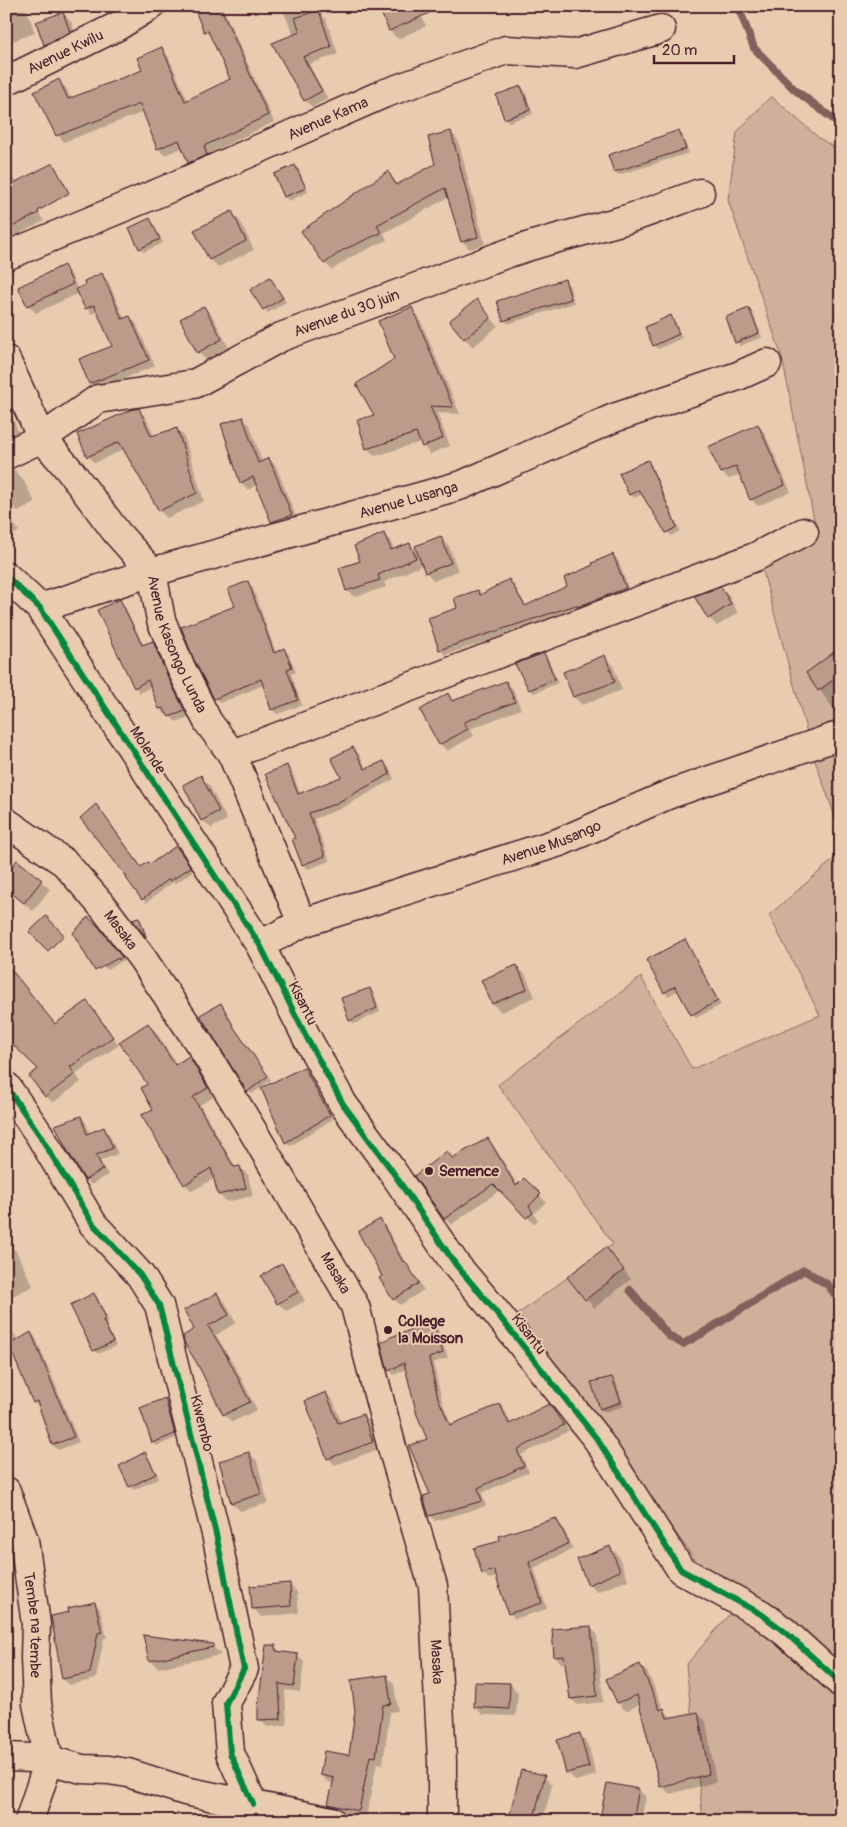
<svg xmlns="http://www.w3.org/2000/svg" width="847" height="1827" font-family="Pangolin,sans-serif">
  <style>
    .green { fill: #cfb09a; stroke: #8c6862 }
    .shadow { fill: #0003 }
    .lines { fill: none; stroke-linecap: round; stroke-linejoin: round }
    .stream { stroke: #845e5b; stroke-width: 8 }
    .building { fill: #bc9b8b; stroke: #4a1f2b }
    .minor-casing { stroke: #4a1f2b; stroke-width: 31 }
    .minor { stroke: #e9ccb0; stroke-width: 28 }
    .cycleway-casing { stroke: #e9ccb0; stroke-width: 9 }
    .cycleway { stroke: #00873e; stroke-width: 6 }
    .poi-dot { fill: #4a1f2b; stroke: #e9ccb0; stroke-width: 2 }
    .labels { text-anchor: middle; stroke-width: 4; stroke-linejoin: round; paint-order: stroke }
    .street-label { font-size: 15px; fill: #4a1f2b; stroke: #e9ccb0 }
    .poi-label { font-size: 15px; font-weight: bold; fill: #4a1f2b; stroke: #e9ccb0; text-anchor: start }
  </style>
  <rect width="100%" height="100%" fill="#e9ccb0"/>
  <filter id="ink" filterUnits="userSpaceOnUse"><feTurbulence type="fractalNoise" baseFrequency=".02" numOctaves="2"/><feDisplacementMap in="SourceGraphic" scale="10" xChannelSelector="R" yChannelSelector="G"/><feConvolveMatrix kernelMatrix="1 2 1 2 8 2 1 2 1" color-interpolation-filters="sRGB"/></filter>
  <g filter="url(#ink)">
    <path class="green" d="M771,96L819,138L841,152V833L814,758L760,561L817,535L782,357L728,200L737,132Z
      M841,853V1821H703L686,1665L732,1611L518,1314L613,1244L498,1085L641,977L692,1069L820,1015L769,915Z"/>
    <path class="shadow" d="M6,6H25L35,33L6,43Z
      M195,6H222L274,122L210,153L213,161L195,169L189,162L183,148L164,155L158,148L144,112L64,142L58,135L59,81L66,88L71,99L144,71L161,49L168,56L188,101L232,79L213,38L205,31Z
      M281,6H316L318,11L326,19L338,54L309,64L328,99L312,107L305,100L294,36Z
      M417,6L426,26L398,39L390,31Z
      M63,13L71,22L78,40L54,52L45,44Z
      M521,87L525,91L533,114L509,122L505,118Z
      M678,131L682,135L689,153L619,175L615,172Z
      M451,132L458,140L485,244L470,249L462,241L449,197L384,233L387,240L351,257L332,270L325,263L388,172L398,185L436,164Z
      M6,167L44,221L6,240Z
      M295,167L299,170L308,192L289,201L285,197L276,175Z
      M232,213L240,221L254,250L218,267L210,259Z
      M149,220L153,224L163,243L144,252L140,248Z
      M63,267L71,275L78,289L87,285L101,274L108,281L125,320L130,317L136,323L155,366L96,390L90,383L113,347L98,311L92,314L86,308L79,293L36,313L28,305Z
      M565,281L569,285L574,303L508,324L505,320Z
      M273,282L286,302L268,313L252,290Z
      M477,301L498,326L473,347L465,339Z
      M204,307L212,315L229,348L206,360L198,352Z
      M412,309L419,317L460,414L437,413L450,446L430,454L423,446L421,442L375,456L367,448L376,415L396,360Z
      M749,309L753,313L762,337L740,346L736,342Z
      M671,317L675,321L682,338L658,349L654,345Z
      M6,408L13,418L20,437L6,444Z
      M138,410L146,417L154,436L177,429L184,436L204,501L167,518L160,511L124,449L95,463L88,456Z
      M243,418L250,425L262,462L269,459L276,466L298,522L279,529L272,522L257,485L248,490L241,483Z
      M757,425L764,432L791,492L758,506L751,499L741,474L729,479L722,473L710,448Z
      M647,462L651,465L680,531L671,536L643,494L634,498L630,494L621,474Z
      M14,470L22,478L35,502L18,512L10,503L6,497V472Z
      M6,513L19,531L8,539H6Z
      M383,534L391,541L394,550L410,545L420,555L440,538L449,546L458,571L434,581L426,572L423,565L384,582L386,587L354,597L347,590L362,561Z
      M613,555L618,560L630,593L445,655L440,650L430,619L459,608L478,591L482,595L509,580L514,585L526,606L569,587Z
      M248,583L253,588L276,653L284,650L289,655L296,672L291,674L302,705L277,714L272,709L264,685L220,703L215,698L237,607Z
      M720,588L729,596L738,613L717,626L709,618Z
      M120,601L125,607L144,646L152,642L158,648L172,680L190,717L176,722L168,714L166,715L160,709L152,686L140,693L135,687Z
      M544,655L548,658L558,683L534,693L530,690Z
      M841,656V714L839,715L832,707L808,674Z
      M605,657L613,665L622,690L582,705L574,697L565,672Z
      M506,682L513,689L521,709L470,729L474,736L447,751L440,744L448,695L454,702Z
      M353,748L358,753L367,769L384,763L389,768L394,779L340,809L314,819L330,861L308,869L303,864L296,838L286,766L292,771L300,794L343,778Z
      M200,777L209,785L227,820L211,828L202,820Z
      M96,806L142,868L150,865L176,847L193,871L175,884L173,882L146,903L129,878Z
      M17,862L50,889L33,911L9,891Z
      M138,919L142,922L147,937L134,920Z
      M102,931L125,962L122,961L108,970L88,954Z
      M685,941L688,945L721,1005L696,1018L679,990L668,996L665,992Z
      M516,966L525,974L535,997L501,1012L493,1004L483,981Z
      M370,990L374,993L380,1012L354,1024L351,1021L343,999Z
      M87,1003L94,1010L119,1045L76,1074L81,1082L53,1103L46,1096L40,1069L55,1025Z
      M221,1005L225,1009L238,1035L271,1080L252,1094L248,1091Z
      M148,1024L156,1032L177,1065L189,1058L196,1066L215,1096L200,1105L236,1168L240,1167L248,1175L253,1196L227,1202L219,1195L215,1178L192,1191L185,1184L155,1110L149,1085Z
      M304,1068L307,1072L333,1119L290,1146L286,1142Z
      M81,1117L86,1123L90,1134L103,1128L109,1134L118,1154L100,1161L108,1175L91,1185L86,1179Z
      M6,1125L13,1133L6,1138Z
      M488,1140L494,1146L518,1186L524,1179L546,1202L534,1214L538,1220L534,1224L500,1190L451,1225L445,1218L447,1153L453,1159Z
      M380,1221L386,1227L406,1264L424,1290L400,1305L394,1299L384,1276Z
      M10,1246L16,1251L33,1286L6,1299V1248Z
      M606,1248L631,1279L594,1308L569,1277Z
      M282,1265L290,1273L305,1301L286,1311L278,1303Z
      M94,1294L98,1298L109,1322L106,1324L116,1346L98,1354L94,1350Z
      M217,1294L225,1302L236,1323L216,1335L236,1368L257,1410L232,1422L224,1414L199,1364L196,1329Z
      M6,1317L18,1341L31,1333L36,1338L79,1442L58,1450L53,1445L41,1407L34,1403L14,1352L6,1356Z
      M433,1324L438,1329L448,1358L433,1363L443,1404L452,1426L500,1405L505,1411L511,1424L549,1405L569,1431L521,1455L529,1472L482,1493L486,1506L435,1521L430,1515L431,1495L428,1439L407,1369L394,1375L389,1370Z
      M612,1378L616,1382L624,1406L605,1412L601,1409L593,1383Z
      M326,1394L333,1400L342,1424L363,1416L370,1423L379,1449L335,1465L328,1458Z
      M164,1399L168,1403L178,1437L157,1446L153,1443L144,1420Z
      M249,1453L257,1461L268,1503L240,1511L232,1503Z
      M145,1454L149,1458L159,1478L134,1490L130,1486Z
      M556,1520L562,1526L573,1549L534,1568L547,1609L515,1619L510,1613L498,1577L489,1579L483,1573L502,1542Z
      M610,1547L618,1555L628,1580L597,1592L589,1584Z
      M289,1584L297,1592L299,1613L261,1617L253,1608Z
      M95,1603L100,1609L107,1638H104L96,1679L69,1685L63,1679L54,1637L68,1632Z
      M591,1628L597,1634L603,1702L578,1705L571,1699L566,1663H561L555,1656Z
      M212,1645L221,1655L158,1668L150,1660Z
      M275,1647L282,1653L297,1655L304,1662L300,1692L285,1690L287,1725L267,1727L260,1720Z
      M640,1665L648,1673L664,1710L672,1718L697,1713L706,1721L716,1782L670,1794L661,1786L640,1704L626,1711L618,1703Z
      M387,1676L394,1684L398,1711L390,1712L383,1764L377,1763L366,1818L337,1812L330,1804L334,1783L328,1782L321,1775L350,1757Z
      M510,1684L518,1693L516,1716L483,1715L475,1707Z
      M579,1735L588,1743L596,1775L576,1781L568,1773Z
      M544,1777L552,1785L543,1821H509Z
      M608,1784L639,1790L646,1797L641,1821H604L601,1818Z"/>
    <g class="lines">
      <path class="stream" d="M738,6L754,48L794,89L841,125
        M630,1290L669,1336L683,1344L703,1333L804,1270L828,1285L841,1303"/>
    </g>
    <path class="building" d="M193,6H220L268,115L204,146L207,155L188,163L179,140L157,149L140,104L56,136L34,92L59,79L68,99L142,70L137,58L162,47L185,101L230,79L208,31L204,32Z
      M378,6H445L389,31Z
      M319,10L331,47L303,57L322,91L304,101L272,43L300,32L295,18Z
      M63,12L70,32L44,45L36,22Z
      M521,86L530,110L504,119L496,95Z
      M679,130L686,149L614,172L608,155Z
      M451,131L478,237L461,242L445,188L377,225L381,233L343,250L324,264L301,231L388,171L396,185L435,164L428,137Z
      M53,163L69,193L38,211L39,213L6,230V187Z
      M295,165L306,188L284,197L274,174Z
      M232,211L246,241L209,260L194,230Z
      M150,218L160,239L139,249L129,228Z
      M64,265L73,284L27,306L18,287Z
      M102,273L122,319L130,316L149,360L89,384L79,359L112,346L94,305L85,309L76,289L85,285L84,281Z
      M270,277L283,298L263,310L250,290Z
      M565,279L571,299L503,321L497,301Z
      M477,299L491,318L464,339L449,321Z
      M204,306L222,339L197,353L180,319Z
      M412,307L453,407L430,406L443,438L422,447L416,433L366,449L357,420L374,415L356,384L394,359L378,321Z
      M749,308L759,333L735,343L726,317Z
      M671,315L679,334L653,346L645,327Z
      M139,408L151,436L177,428L197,493L159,511L119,442L87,457L77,434L130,410Z
      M243,417L258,463L269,458L292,515L271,522L253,477L240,483L221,424Z
      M758,424L785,485L750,500L736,466L721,473L708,447Z
      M648,460L677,527L666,533L639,490L629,495L619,473Z
      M384,533L391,550L410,543L416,558L378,575L380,580L346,591L339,568L360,561L354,546Z
      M441,536L451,563L425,573L415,546Z
      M613,554L626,588L577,607L576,605L439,650L428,618L457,608L454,598L478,590L480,595L509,579L525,606L567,586L564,578L593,565L592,563Z
      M248,581L274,653L284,648L292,667L287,669L298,700L271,710L261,679L214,699L194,660L181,627L235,606L228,589Z
      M721,587L731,604L708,619L694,596Z
      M120,599L142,645L153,641L166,673L185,711L169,717L163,708L159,709L148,680L134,688L97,610Z
      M841,647V674L818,691L806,673Z
      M544,653L555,679L529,690L515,664Z
      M605,655L615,682L573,697L563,672Z
      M506,681L515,702L464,722L468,729L439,745L420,710L448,693L452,701Z
      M353,747L365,769L384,761L390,774L335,804L309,813L325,856L302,865L292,839L295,838L265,774L287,765L298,794L341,777L331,758Z
      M201,775L219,811L201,821L183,785Z
      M96,804L141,867L148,862L150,864L176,846L191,867L170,881L169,879L142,900L126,878L127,877L80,818Z
      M17,860L42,880L24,903L6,889V874Z
      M46,916L64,935L48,951L29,932Z
      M88,917L98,926L122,957L119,960L118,958L95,971L73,933Z
      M139,917L146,937L132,919Z
      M685,939L718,1001L691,1015L675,986L664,993L646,960Z
      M6,963L55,1024L87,1001L113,1037L70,1067L75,1074L45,1097L29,1076L38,1069L6,1038Z
      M517,965L527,989L492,1004L481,980Z
      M370,988L377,1008L349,1021L341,998Z
      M221,1003L235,1029L268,1076L247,1092L200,1015Z
      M148,1023L175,1065L189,1056L208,1088L193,1097L234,1167L240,1166L246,1188L218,1195L211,1168L184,1185L141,1115L153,1110L141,1088L147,1084L119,1042Z
      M304,1067L330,1115L285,1143L261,1088Z
      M81,1116L87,1134L104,1127L113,1148L96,1155L103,1169L85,1180L66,1148L55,1125Z
      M488,1138L516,1186L524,1178L541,1194L529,1206L533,1213L526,1218L493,1184L444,1219L414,1176L447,1151L452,1158Z
      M380,1219L403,1262L405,1261L419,1283L393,1300L379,1278L382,1276L358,1232Z
      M606,1247L624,1270L585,1300L567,1277Z
      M282,1263L298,1292L277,1304L261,1276Z
      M94,1293L106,1318L103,1320L113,1342L93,1351L70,1305Z
      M217,1293L229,1315L208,1326L228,1358L250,1402L223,1415L198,1365L184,1342L183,1336L194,1329L184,1310Z
      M433,1322L443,1353L429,1358L438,1398L450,1425L500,1404L509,1424L549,1404L564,1425L517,1450L524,1466L478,1488L482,1501L429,1516L423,1496L430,1494L409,1446L427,1439L417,1415L404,1363L388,1371L381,1343L391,1337Z
      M31,1332L74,1437L52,1445L37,1401L33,1403L9,1345Z
      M612,1377L621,1402L600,1409L591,1382Z
      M326,1392L338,1423L363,1414L373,1442L327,1459L305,1401Z
      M165,1398L175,1434L152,1443L140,1408Z
      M145,1452L156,1474L129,1487L119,1466Z
      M249,1452L261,1494L231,1503L219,1461Z
      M556,1518L569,1543L529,1562L542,1603L508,1614L494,1570L482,1574L474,1548L500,1541L499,1536Z
      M610,1546L620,1571L588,1585L577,1559Z
      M290,1583L291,1606L252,1609L250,1586Z
      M95,1602L102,1632L98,1633L90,1673L62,1679L51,1616L69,1612L68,1608Z
      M591,1626L597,1696L570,1699L564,1656L554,1657L552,1629Z
      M143,1635L213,1644V1647L149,1661Z
      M266,1645H276V1651L298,1654L294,1686L279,1684L281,1719L258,1720V1707Z
      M640,1664L660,1710L664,1708L667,1718L698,1712L709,1774L660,1787L637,1695L617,1703L606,1679Z
      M387,1675L391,1704L383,1705L376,1757L370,1756L359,1811L328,1804L334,1778L320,1775L324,1751L349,1755L355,1711L351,1680Z
      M475,1682L510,1683L509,1709L474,1707Z
      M580,1733L589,1767L566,1773L557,1740Z
      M521,1770L545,1775L533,1821H508Z
      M607,1783L639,1789L633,1821H614L600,1818Z"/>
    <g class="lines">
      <g class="minor-casing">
        <g id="minor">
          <path id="s1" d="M6,81L118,26L150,6"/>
          <path id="s2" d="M6,256L170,188L383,94L506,50L575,54L661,29"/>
          <path id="s3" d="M6,360L42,438L71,472L117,533L152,572L161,620L180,666L208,722L232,754L302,923"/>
          <path id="s4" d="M6,455L42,438L98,399L194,384L281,337L477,265C524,245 575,234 624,220C650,212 675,202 700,193"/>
          <path d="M6,576L40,608L260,945L307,1038L343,1104L390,1168L456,1265L491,1306L597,1439L681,1570L761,1614L785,1632L841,1683"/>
          <path id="s5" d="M40,608L152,572L462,485L614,418L738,376L767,363"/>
          <path d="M232,754L755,557L804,532"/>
          <path id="s6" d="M6,822L65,863L104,908L142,958L201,1046L254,1133L355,1306L391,1444L433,1586L442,1761V1821"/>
          <path id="s7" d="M260,945L302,923L560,842L670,794L841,735"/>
          <path d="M6,1086L39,1134L93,1224L140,1275L159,1305L216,1534L244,1669L226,1703L230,1753L253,1804"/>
          <path id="s8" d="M6,1491L24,1540L36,1624L35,1658L37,1704L49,1760L29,1821"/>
          <path d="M6,1757L33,1758L49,1760L82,1769L109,1770L128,1773L185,1791L331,1821"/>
        </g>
      </g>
      <use href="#minor" class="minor"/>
      <g class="cycleway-casing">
        <path id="cycleway" d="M6,576L40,608L260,945L307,1038L343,1104L390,1168L456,1265L491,1306L597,1439L681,1570L761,1614L785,1632L841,1683
          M6,1086L39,1134L93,1224L140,1275L159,1305L216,1534L244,1669L226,1703L230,1753L253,1804"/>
      </g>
      <use href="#cycleway" class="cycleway"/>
    </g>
  </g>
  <g class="poi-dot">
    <circle cx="429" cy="1171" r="5"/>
    <circle cx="388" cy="1330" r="5"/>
  </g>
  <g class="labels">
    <g class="street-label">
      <text dy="5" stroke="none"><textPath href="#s1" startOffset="66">Avenue Kwilu</textPath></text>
      <text dy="5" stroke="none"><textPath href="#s2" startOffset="350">Avenue Kama</textPath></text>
      <text dy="5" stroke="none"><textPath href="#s4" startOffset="374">Avenue du 30 juin</textPath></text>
      <text dy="5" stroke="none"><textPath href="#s5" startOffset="384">Avenue Lusanga</textPath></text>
      <text dy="5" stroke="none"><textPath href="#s3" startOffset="336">Avenue Kasongo Lunda</textPath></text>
      <text transform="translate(148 750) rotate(57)" y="5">Molende</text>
      <text dy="5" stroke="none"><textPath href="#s7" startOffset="309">Avenue Musango</textPath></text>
      <text dy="5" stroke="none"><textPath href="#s6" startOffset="159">Masaka</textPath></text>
      <text transform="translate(303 1003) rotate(63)" y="5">Kisantu</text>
      <text dy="5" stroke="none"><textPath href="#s6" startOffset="564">Masaka</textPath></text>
      <text transform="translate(529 1334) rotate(52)" y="5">Kisantu</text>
      <text transform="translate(202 1423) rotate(76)" y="5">Kiwembo</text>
      <text dy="5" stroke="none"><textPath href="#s8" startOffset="138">Tembe na tembe</textPath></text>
      <text dy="5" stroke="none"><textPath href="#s6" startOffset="969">Masaka</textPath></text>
    </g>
    <g class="poi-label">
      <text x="439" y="1176">Semence</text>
      <text x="398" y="1326">College<tspan x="398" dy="17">la Moisson</tspan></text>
    </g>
  </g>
  <rect width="847" height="1827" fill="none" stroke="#e9ccb0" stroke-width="25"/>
  <rect x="12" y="12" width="822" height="1802" fill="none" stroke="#4a1f2b" stroke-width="2" filter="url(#ink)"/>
  <path d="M654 55v8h80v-8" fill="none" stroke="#4a1f2b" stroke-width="2.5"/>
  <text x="662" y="55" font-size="15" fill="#4a1f2b" stroke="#e9ccb0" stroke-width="4" paint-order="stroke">20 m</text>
</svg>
